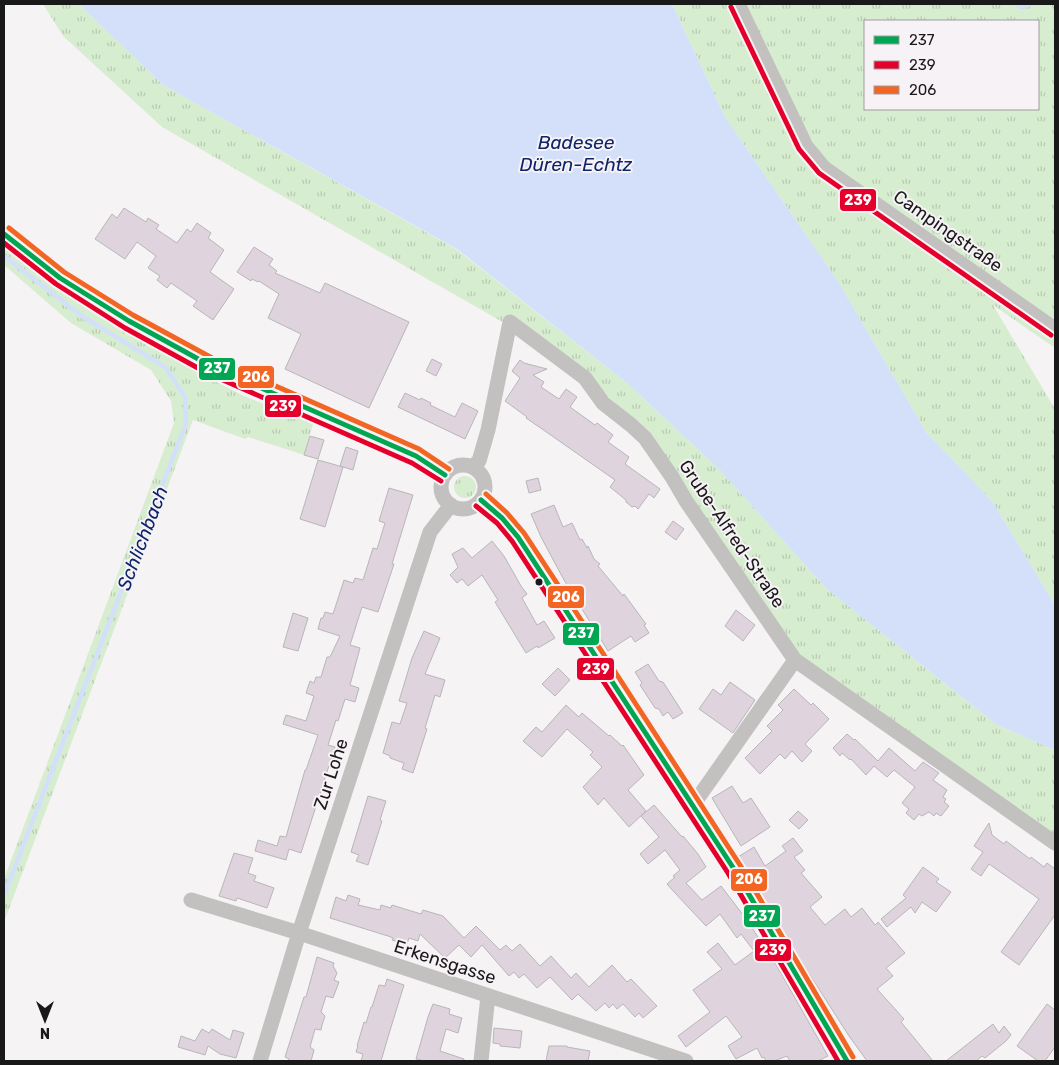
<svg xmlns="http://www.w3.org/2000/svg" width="1059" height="1065" font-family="Rubik,sans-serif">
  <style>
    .grass { fill: url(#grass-tufts); fill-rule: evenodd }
    .water { fill: #d4dffa }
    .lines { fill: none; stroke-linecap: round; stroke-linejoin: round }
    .stream { stroke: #d4dffa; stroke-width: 4.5 }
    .building { fill: #dfd3de; stroke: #b8b6b8 }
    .minor { stroke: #c2c1c0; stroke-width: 15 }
    .bus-1-casing { stroke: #f7f2f6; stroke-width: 9 }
    .bus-2-casing { stroke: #f7f2f6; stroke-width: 9 }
    .bus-3-casing { stroke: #f7f2f6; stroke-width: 9 }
    .bus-1 { stroke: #00a651; stroke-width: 5 }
    .bus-2 { stroke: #e4002b; stroke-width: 5 }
    .bus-3 { stroke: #f26522; stroke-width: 5 }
    .bus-dot { fill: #1a191a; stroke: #f7f2f6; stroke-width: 2 }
    .labels { text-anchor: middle; stroke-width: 4; stroke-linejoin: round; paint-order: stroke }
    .street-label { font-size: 18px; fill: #1a191a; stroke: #f7f2f6 }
    .water-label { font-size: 19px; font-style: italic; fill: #0d266a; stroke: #f7f2f6 }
    .line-badge { stroke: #f7f2f6; stroke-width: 2 }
    .badge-label { font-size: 14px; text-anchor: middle; font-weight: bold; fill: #fff }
  </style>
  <defs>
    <pattern id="grass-tufts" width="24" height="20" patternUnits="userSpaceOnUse" patternTransform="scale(1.25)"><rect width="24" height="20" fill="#d7edd0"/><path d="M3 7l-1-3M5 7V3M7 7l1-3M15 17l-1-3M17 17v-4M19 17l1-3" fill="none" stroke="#b8cbb2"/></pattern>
  </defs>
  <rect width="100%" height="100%" fill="#f6f3f5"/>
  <path class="grass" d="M43,4H79L163,85L456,249L627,383L717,467L826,588L997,725L1055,750V839L793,651L638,424L564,356L506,324L162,127L63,36Z
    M672,4H732L801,150L1055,336V348L993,305L1055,409V605L992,501L926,432L839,283L725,117Z
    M745,4H1055V316L1053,319L829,164L812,141L776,69ZM865,21H1038V109H865Z
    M4,244L55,284L122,329L209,376V378L242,395L313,424L304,455L289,450L248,437L245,439L193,420L4,922V879L174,423L171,401L151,370L71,323L4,265Z
    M454 487a11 11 0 1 1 22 0a11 11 0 1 1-22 0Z"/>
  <path class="water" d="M79,4H672L725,117L839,283L926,432L992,501L1055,605V750L997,725L826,588L717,467L627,383L457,249L163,85Z"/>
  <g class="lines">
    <path class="stream" d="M1017,4L1020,7L1031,4
      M4,256L82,316L165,367L185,397L186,424L4,895"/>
  </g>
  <path class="building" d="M124,208L146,222L148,218L159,225L156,229L177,243L187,229L191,232L197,223L211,233L208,238L224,250L210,272L234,289L213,320L193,306L197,301L171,283L167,288L157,280L160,276L148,268L156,256L137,242L125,259L95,239L112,214L117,218Z
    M254,247L273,259L269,265L277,271L275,273L320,293L325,283L409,322L369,408L285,369L301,334L268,318L279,294L259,281L258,282L252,279L251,281L237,272Z
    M432,359L442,364L436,376L426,371Z
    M520,360L524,363L547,369L533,375L544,382L541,387L559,399L566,389L577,397L570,407L595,425L597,423L613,435L608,442L629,457L625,464L660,489L654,498L649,494L638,509L635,506L632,507L626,502V500L610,487L615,480L545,431L526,418L527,417L505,401L520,378L512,371Z
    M405,393L420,400L421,398L431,403L430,405L455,417L462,403L478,411L465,439L398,407Z
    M310,436L324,440L318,459L304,455Z
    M346,447L358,451L353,470L340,466Z
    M318,460L343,467L325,527L300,519Z
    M538,478L541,490L529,493L526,481Z
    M389,488L413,495L392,564H394L378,612L362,607L350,645L360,648L350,685L359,688L355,702L345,699L338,721L336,720L328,745L335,747L301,853L289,849L286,860L255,851L258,840L277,846L280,836L286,837L305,770H306L318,735L283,724L286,715L306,721L314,696L306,693L310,681L314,683L316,677H321L327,657H330L340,636L318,629L321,618H323L325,612L333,614L344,580L353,583L355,578L363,580L373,548L377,549L385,523L379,521Z
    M554,505L563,527L572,523L580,540L582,539L587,548L588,546L594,559L600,564L598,566L623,596L624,594L646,624L644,625L649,633L635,642L631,636L608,651L564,580L541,537L531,514Z
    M673,521L684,529L676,540L665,532Z
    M492,541L504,556L521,586L527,594L522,598L537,625L544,621L555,638L538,648L537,646L526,653L495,602L498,600L482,575L468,586L462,579L457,583L450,575L458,567L452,554L463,548L472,558Z
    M736,610L755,625L743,641L725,626Z
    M293,613L308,618L298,651L283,647Z
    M424,631L440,638L425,674L445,680L440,697L435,695L425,728L427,729L413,773L402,769L404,763L390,758V756L383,753L392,722L400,724L407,703L399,701L412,658Z
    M648,664L659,681L663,682L683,713L673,719L668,712L663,716L659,709L655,708L640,685L642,683L635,672Z
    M558,668L570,680L555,696L542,684Z
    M730,682L755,700L733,733L699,709L713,689L721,695Z
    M794,689L811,705L813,703L829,719L805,744L812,751L802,762L792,751L785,759L780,754L760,774L745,758L772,731L767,726L783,710L778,705Z
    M566,705L579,717L582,713L609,736L610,735L622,746L623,745L644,775L628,790L646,811L629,827L604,798L598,805L583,787L602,767L590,755L593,752L567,729L542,757L523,741L536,727L542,732Z
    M847,734L854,740L855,739L878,761L889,748L915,771L923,762L939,773L933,780L947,790L943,797L946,799L944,802L949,806L941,816L936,813L934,816L929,812L922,816L919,814L914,820L906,813L909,809L902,803L915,787L894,770L887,777L874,766L866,775L851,759L850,760L842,753L840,756L833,748Z
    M732,786L743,803L751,798L770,827L741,846L712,798Z
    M368,796L386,801L380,820L382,821L368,865L356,861L359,855L351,852Z
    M654,805L682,837L683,836L698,854L706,867L686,883L702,900L721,886L747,920L778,968L828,1056L818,1061H790L787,1056L774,1061H766L764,1057L762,1058L757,1048L736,1059L728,1046L742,1037L726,1016L686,1047L678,1036L710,1012L693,990L722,969L707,952L718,943L735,965L754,951L741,934L737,938L720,914L706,926L675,893L667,884L675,877L673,876L680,870L665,850L648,864L640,854L659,837L641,816Z
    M798,811L808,820L799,829L789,820Z
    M989,823L992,835L1004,844L1006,841L1030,859L1031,857L1044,867L1047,863L1055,869V915L1019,965L1001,952L1039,899L989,864L981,876L971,869L983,852L974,846Z
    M793,838L803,851L794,857L805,870L801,873L822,897L810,907L825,925L845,909L851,917L862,908L875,925L878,922L905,953L886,968L893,976L877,989L904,1019L901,1022L933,1061H867L849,1036L799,958L738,857L754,847L765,866L786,851L782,846Z
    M234,853L253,858L248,873L256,876L254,881L274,888L267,908L237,898L236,901L219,896Z
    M923,867L939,879L936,882L951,892L936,912L922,902L915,913L911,907L887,927L881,919L906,898L903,895Z
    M348,895L360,899L358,905L380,910L381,905L391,908L392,905L421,914L423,910L443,916L464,938L476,926L500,950L506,945L512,951L520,944L540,966L551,956L571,978L576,973L589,987L612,965L627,982L631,979L657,1006L643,1018L639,1013L635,1017L623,1004L617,1009L613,1004L609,1008L605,1003L596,1011L578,994L572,1000L550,977L537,988L524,974L519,978L514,972L509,976L482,945L471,957L459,945L445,958L420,934L418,941L409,938L407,944L392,940L393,938L388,936L330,918L336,897L346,901Z
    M317,957L334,963L333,966L337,973L334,980L339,982L333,998L326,996L321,1012L325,1016L322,1025L321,1030L315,1029L310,1047L314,1050L311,1061H288L289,1059L285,1057L304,997H306Z
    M387,979L404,985L388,1037L381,1061H361L363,1054L356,1052L358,1046H357L364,1022L366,1023L371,1007H372L379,985L385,986Z
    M433,1004L450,1009L449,1014L462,1018L458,1033L446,1029L440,1051L464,1059V1061H425L416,1059L428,1017Z
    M1047,1004L1055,1010V1047L1045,1061H1038L1017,1046Z
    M993,1024L999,1033L1004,1026L1011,1035L1006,1041L985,1058L982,1056L976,1061H946Z
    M494,1028L522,1031L520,1048L500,1046V1044L493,1043Z
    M202,1029L209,1033L212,1029L230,1040L233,1030L244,1033L236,1058L220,1054L208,1046L205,1055L178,1047L181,1036L195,1041Z
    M549,1046H567V1047L590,1051L588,1061H546Z"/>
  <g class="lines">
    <path class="minor" d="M738,4L806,146L824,168L1055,329
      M4,234L60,278L129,321L211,366L416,456L445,475
      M441 487a22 22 0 1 1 44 0a22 22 0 1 1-44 0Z
      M472,467L479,461L488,430L510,322L585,378L603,403L631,425L645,438L672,477L686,501L795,660L1055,843
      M481,500L502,518L518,537L602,665L734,869L847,1061
      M693,805L795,660
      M191,900L299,933L686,1061
      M260,1061L299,933L430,532L451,505
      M481,1061L488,996"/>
    <g class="bus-1-casing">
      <path id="bus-1" d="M4,234L60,278L129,321L211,366L416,456L445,475
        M481,500L502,518L518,537L734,869L847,1061"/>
    </g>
    <g class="bus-2-casing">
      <path id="bus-2" d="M731,7L799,149L819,173L1051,335
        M4,243L56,284L125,328L207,373L412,463L441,481
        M476,506L497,523L512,541L728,873L838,1061"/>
    </g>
    <g class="bus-3-casing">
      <path id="bus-3" d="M9,228L64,272L133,315L214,359L419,449L449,469
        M486,494L507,513L524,533L608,661L740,865L853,1057"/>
    </g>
    <use href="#bus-1" class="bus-1"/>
    <use href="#bus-2" class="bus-2"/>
    <use href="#bus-3" class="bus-3"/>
  </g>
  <circle class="bus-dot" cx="539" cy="582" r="4.5"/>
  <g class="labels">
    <g class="street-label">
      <text transform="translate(948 231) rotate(35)" y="6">Campingstraße</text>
      <text transform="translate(732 534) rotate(56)" y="6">Grube-Alfred-Straße</text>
      <text transform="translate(331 774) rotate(-72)" y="6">Zur Lohe</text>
      <text transform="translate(445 962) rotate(18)" y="6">Erkensgasse</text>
    </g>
    <g class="water-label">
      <text x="576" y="149">Badesee<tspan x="576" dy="22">Düren-Echtz</tspan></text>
      <text transform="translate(142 538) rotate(-69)" y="7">Schlichbach</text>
    </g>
  </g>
  <g class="line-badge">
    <rect x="839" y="188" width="38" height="24" rx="5" fill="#e4002b"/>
    <rect x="198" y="357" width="38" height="24" rx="5" fill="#00a651"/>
    <rect x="237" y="365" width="38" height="24" rx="5" fill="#f26522"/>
    <rect x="264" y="394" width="38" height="24" rx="5" fill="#e4002b"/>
    <rect x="547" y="585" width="38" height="24" rx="5" fill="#f26522"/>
    <rect x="562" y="622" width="38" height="24" rx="5" fill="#00a651"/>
    <rect x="576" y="657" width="39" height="24" rx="5" fill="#e4002b"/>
    <rect x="730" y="868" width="38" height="24" rx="5" fill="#f26522"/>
    <rect x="743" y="904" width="38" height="24" rx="5" fill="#00a651"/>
    <rect x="754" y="938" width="38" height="24" rx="5" fill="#e4002b"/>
  </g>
  <g class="badge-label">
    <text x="858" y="205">239</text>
    <text x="217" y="373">237</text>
    <text x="256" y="382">206</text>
    <text x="283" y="411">239</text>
    <text x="566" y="602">206</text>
    <text x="581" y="638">237</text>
    <text x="596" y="674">239</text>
    <text x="749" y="884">206</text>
    <text x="762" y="921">237</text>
    <text x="773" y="955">239</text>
  </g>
  <rect width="1059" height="1065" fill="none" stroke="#1a191a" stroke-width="10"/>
  <rect x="864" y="20" width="175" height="90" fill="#f7f2f6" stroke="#9f9b9e"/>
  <rect x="874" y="36" width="25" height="8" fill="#00a651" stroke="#9f9b9e"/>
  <text x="909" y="45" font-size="15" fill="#1a191a">237</text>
  <rect x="874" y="61" width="25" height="8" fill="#e4002b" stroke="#9f9b9e"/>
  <text x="909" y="70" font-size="15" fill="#1a191a">239</text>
  <rect x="874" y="86" width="25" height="8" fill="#f26522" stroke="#9f9b9e"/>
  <text x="909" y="95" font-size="15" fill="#1a191a">206</text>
  <g transform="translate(45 1020) rotate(180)" stroke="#f7f2f6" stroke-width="4" paint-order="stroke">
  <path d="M0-4L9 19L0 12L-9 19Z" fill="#1a191a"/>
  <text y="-8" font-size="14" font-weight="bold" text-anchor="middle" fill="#1a191a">N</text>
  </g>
</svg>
